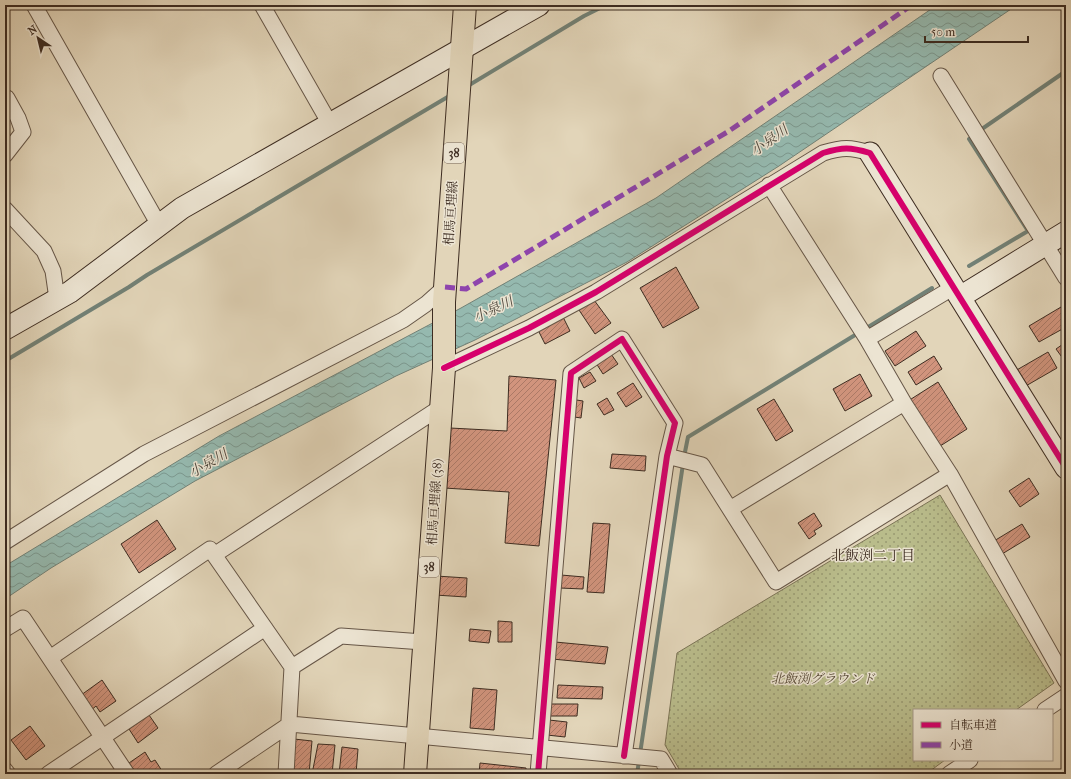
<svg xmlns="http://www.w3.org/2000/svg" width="1071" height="779" font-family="'IM FELL French Canon','Noto Serif JP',serif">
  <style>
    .park { fill: url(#park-dots); stroke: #7b7456 }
    .water { fill: url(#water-waves); stroke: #728176 }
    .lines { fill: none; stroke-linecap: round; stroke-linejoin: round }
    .stream { stroke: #728176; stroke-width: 4 }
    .building { fill: url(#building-hatch); stroke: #3d2c21 }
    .street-casing { stroke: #665647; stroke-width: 17 }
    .secondary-casing { stroke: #3d2c21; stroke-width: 23 }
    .primary-casing { stroke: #3d2c21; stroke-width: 24 }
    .street { stroke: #ece4d2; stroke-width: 15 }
    .secondary { stroke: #ece4d2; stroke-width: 21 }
    .primary { stroke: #e2d5b9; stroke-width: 22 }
    .quiet { stroke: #8e44ad; stroke-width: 5; stroke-dasharray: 10 5; stroke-linecap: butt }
    .cycleway-casing { stroke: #ece4d2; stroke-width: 8 }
    .cycleway { stroke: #d6006c; stroke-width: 6 }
    .labels { text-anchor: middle; stroke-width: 3; stroke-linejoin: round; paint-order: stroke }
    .shield { fill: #ece4d2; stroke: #726356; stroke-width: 1 }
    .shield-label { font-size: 12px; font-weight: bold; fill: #3d2c21 }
    .street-label { font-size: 13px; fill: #3d2c21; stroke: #ece4d2 }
    .park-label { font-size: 13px; font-style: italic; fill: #564936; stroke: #ece4d2 }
    .water-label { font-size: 14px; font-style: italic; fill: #4f483d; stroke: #ece4d2 }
    .neighbourhood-label { font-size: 14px; fill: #3d2c21; stroke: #ece4d2 }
  </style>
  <defs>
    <pattern id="park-dots" width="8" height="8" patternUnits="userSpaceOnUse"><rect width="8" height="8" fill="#b9bc8b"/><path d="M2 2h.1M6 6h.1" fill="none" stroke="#989971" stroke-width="1.8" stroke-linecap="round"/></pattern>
    <pattern id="water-waves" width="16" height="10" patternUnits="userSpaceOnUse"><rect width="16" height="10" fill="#95b9af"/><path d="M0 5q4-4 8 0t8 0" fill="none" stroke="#7b978e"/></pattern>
    <pattern id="building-hatch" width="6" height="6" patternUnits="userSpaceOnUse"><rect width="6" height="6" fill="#d1947d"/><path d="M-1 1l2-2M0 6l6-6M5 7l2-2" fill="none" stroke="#ab7966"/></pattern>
  </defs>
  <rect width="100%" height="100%" fill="#e2d5b9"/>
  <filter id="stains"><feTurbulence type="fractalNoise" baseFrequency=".005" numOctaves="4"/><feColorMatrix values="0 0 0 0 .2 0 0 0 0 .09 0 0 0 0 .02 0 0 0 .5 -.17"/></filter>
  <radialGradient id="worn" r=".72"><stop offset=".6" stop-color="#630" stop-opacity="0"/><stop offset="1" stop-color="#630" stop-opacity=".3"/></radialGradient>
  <path class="park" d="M940,495L1054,683L1016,710H914V760H945L926,774H682L665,745L677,653Z"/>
  <path class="water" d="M937,5H1017L779,166L627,262L475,340L396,376L195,481L51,568L5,599V566L219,436L461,308L656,198Z"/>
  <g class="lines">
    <path class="stream" d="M466,87L584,16L606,5
      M979,131L1066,71
      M969,266L1028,231L969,139L974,135
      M5,361L129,287L147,275L451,95
      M684,457L688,437L932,288
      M640,754L683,464
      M637,774L639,761"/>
  </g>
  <path class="building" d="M676,267L699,308L663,328L640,288Z
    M594,300L611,323L595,334L579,310Z
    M1061,307L1066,315V327L1039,342L1029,326Z
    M563,317L570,331L545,344L538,330Z
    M916,331L926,346L895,366L885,351Z
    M1066,342V359L1064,360L1056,349Z
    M1048,352L1057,368L1024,387L1015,371Z
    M611,354L618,364L603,374L596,363Z
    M934,356L942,369L916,385L908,372Z
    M590,372L596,381L584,388L579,378Z
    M860,374L872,396L845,411L833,389Z
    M509,376L556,380L539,546L505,543L509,492L444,488L450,428L507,431Z
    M938,382L967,429L937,448L908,401Z
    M633,383L642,397L626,407L617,393Z
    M607,398L614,410L604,415L597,404Z
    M570,399L583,401L581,418L568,416Z
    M774,399L793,431L776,441L757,409Z
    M612,454L646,456L645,471L610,468Z
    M1029,478L1039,494L1020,507L1009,491Z
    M814,513L822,526L814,531L816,534L809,539L798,523Z
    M157,520L176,549L139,573L121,544Z
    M593,523L610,524L604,593L587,592Z
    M1022,524L1030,537L1002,554L994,541Z
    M561,575L584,577L583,589L560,588Z
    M436,576L467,578L466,597L435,595Z
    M498,621L512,622V642H498Z
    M470,629L491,631L489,643L469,641Z
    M555,642L608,647L605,664L552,659Z
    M102,680L116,701L100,712L96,706L88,713L77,698Z
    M558,685L603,687L602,699L557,698Z
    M473,688L497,690L494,730L470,728Z
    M548,704H578L577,716H548Z
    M149,715L158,728L138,743L129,729Z
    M549,720L567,722L565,737L547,735Z
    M30,726L45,746L26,760L11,740Z
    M294,739L312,741L309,774H290Z
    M318,744L335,745L332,774H312Z
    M342,747L358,749L356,774H339Z
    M145,752L151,762L155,760L164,774H137L129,763Z
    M480,763L526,768V774H479Z"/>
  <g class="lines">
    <g class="street-casing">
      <path id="street" d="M34,5L159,225
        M262,5L330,124
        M941,76L1066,278
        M5,155L23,132L18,118L7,98
        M769,185L867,339L904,403L950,474L1066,681
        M5,209L44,251L53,271L57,299
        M867,339L954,287
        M444,368L529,328L596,292L823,153C843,147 850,147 870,153
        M667,456L702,465L776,582L950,474
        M730,509L904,403
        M5,542L144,454L403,320L426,304L445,287
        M214,555L441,407
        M5,629L23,618L127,774
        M50,658L210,549L292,667L286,774
        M292,667L341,636L423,642
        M1045,710L1066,696
        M5,770L8,774
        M48,774L265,628
        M216,774L290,724L661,759L670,774
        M538,774L571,373L622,339L675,423L667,456L624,756
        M949,774L970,760"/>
    </g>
    <g class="secondary-casing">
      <path id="secondary" d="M870,153L1066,468
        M960,297L1066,232
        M5,329L70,292L182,208L539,5"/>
    </g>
    <g class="primary-casing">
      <path id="primary" d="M415,774L444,368V302L465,5"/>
    </g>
    <use href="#street" class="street"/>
    <use href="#secondary" class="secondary"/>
    <use href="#primary" class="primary"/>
    <path class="quiet" d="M445,287L466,289L729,131L912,5"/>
    <g class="cycleway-casing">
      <path id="cycleway" d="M444,368L529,328L596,292L823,153C843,147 850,147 870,153L1066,468
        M538,774L571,373L622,339L675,423L667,456L624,756"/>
    </g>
    <use href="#cycleway" class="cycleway"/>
  </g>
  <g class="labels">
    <g class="shield">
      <rect x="444" y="143" width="20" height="20" rx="3"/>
      <rect x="419" y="557" width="20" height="20" rx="3"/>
    </g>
    <g class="shield-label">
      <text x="454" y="157">38</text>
      <text x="429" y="571">38</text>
    </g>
    <g class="street-label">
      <text transform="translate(450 213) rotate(-86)" y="5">相馬亘理線</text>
      <text transform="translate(434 502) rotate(-86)" y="5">相馬亘理線 (38)</text>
    </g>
    <g class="park-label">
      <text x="823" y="683">北飯渕グラウンド</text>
    </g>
    <g class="water-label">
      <text transform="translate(769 140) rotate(-35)" y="5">小泉川</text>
      <text transform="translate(493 309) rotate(-25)" y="5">小泉川</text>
      <text transform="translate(208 463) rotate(-30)" y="5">小泉川</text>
    </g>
    <g class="neighbourhood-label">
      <text x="873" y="560">北飯渕二丁目</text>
    </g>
  </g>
  <rect width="1071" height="779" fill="none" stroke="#e2d5b9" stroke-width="20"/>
  <rect x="6" y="6" width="1059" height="767" fill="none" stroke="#3d2c21" stroke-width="2"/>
  <rect x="10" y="10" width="1051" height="759" fill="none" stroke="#3d2c21"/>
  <rect x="913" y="709" width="140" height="52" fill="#ece4d2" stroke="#a69a8b"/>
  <rect x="921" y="722" width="20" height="6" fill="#d6006c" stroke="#a69a8b"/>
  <text x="949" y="729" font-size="12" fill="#3d2c21">自転車道</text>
  <rect x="921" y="742" width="20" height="6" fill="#8e44ad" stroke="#a69a8b"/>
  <text x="949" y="749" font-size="12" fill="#3d2c21">小道</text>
  <g transform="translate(38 38) rotate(325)" stroke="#ece4d2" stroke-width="3" paint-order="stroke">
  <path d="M0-3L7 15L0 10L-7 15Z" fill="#3d2c21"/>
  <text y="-6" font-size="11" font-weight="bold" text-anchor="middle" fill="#3d2c21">N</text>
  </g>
  <path d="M925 36v6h103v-6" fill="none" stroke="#3d2c21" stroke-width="2"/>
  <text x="931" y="36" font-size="12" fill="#3d2c21" stroke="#ece4d2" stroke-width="3" paint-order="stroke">50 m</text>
  <rect width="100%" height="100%" filter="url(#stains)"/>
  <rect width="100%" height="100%" fill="url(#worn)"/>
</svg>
